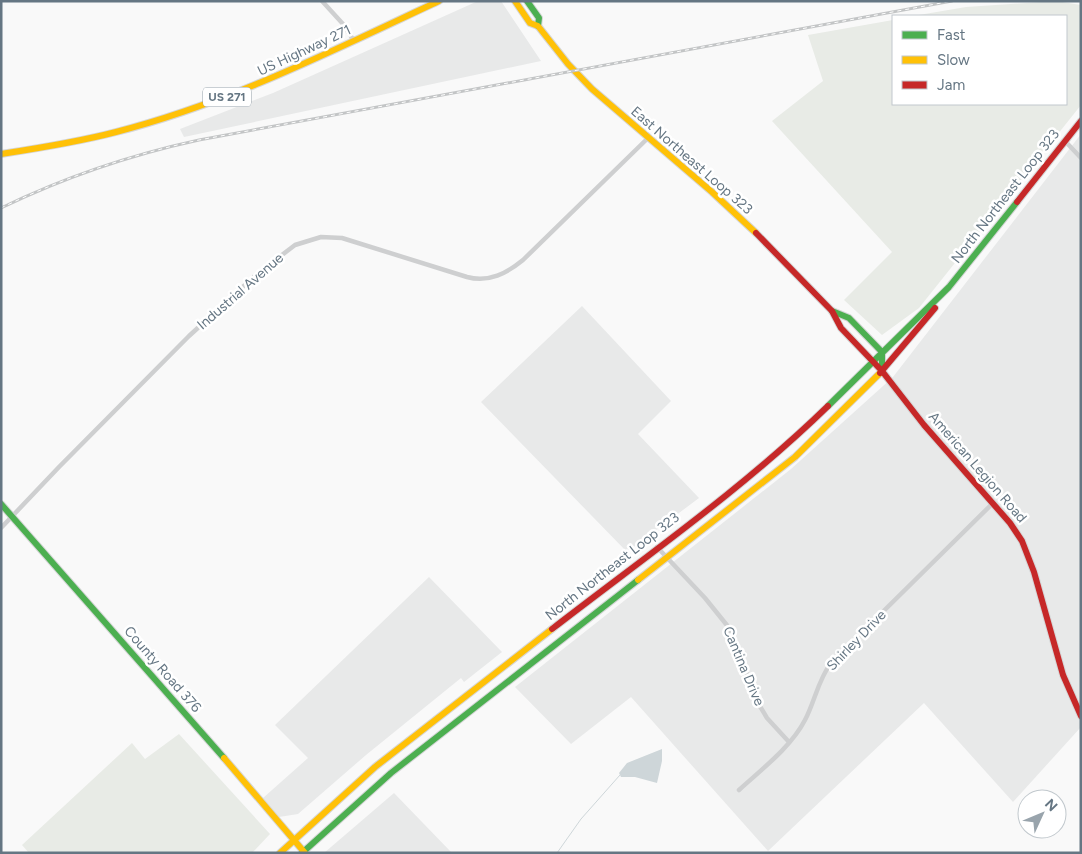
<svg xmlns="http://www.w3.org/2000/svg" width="1082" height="854" font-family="Figtree,sans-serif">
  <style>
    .built { fill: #e8e9e9 }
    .green { fill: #e8ebe6 }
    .water { fill: #ced6d9 }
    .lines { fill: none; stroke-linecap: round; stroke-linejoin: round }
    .stream { stroke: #ced6d9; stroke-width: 1 }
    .fast-casing { stroke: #d5d6d7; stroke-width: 8 }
    .slow-casing { stroke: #d5d6d7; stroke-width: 8 }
    .jam-casing { stroke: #d5d6d7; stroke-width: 8 }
    .street { stroke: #cecfd0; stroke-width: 4.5 }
    .fast { stroke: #4caf50; stroke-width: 6 }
    .slow { stroke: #ffc107; stroke-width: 6 }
    .jam { stroke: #c62828; stroke-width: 6 }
    .rail-casing { stroke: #c3c5c6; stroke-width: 3 }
    .rail { stroke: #fff; stroke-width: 1; stroke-dasharray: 4; stroke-linecap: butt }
    .labels { text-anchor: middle; stroke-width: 5; stroke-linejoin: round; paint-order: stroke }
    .shield { fill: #fff; stroke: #939fa8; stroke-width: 1 }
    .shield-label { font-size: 12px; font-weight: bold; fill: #657683 }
    .street-label { font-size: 14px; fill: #657683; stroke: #fff }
  </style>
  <rect width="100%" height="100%" fill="#f9f9f9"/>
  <path class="built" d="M478,1H501L541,61L184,137L180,129L273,93Z
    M1081,134V727L1013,802L924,703L768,851L631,697L571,744L515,687L791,469L893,377Z
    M582,306L671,401L638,434L699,498L627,552L481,402Z
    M429,577L502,652L464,682L461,678L366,755L298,814L279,817L263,798L308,758L275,725Z
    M394,793L452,853H324Z"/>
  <path class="green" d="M1056,1L1081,5V105L919,308L882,335L844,300L892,252L772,121L823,81L808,35L893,20V104H1066V16H913L966,7Z
    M179,734L270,834L252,853H29L22,845L132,743L145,759Z"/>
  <path class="water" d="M662,749V761L657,783L635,777H621L619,773L627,763Z"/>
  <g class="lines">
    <path class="stream" d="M557,853L581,819L620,775"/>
    <g class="fast-casing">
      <path id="fast" d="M527,1L539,18L538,26
        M832,311L849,318L882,352V371
        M828,406L949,287L1017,202
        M1,504L224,758
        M302,853L391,773L638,580"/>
    </g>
    <g class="slow-casing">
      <path id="slow" d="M515,1L530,23L538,26L568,64L592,89L712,192L756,233
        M1,154C40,148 78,142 116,132C229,103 334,50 439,1
        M638,580L795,457L880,373
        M224,758L305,853
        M280,853L375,767L552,629"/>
    </g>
    <g class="jam-casing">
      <path id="jam" d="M1017,202L1081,121
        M756,233L832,311L841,328L882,371
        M882,371L924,425L1010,523L1022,541L1034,572L1063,675L1081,716
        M880,373L935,308
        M552,629C645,557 744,488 828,406"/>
    </g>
    <path class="street" d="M322,1L343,24L354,41
      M1065,141L1081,158
      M1,528L59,467L189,336L257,274L295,245L321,237L342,238L467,277C489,283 507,273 523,260L648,138
      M657,547L705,598L730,629L758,703L767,718L789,742
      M739,790C762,769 791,747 805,720C815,701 818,680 831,663L993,503"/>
    <use href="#fast" class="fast"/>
    <use href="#slow" class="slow"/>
    <use href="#jam" class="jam"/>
    <g class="rail-casing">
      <path id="rail" d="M1,208C65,177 130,155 199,140L952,1"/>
    </g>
    <use href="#rail" class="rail"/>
  </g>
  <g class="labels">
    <rect class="shield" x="203" y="87.5" width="48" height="19" rx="4"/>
    <g class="shield-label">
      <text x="227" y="101">US 271</text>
    </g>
    <g class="street-label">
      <text transform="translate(304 50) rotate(-25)" y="5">US Highway 271</text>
      <text transform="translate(692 160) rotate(41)" y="5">East Northeast Loop 323</text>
      <text transform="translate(1005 196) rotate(-52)" y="5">North Northeast Loop 323</text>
      <text transform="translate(240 291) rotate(-41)" y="5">Industrial Avenue</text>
      <text transform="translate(978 467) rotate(49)" y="5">American Legion Road</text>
      <text transform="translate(612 566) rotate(-38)" y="5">North Northeast Loop 323</text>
      <text transform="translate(856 640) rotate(-46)" y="5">Shirley Drive</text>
      <text transform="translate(744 666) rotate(67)" y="5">Cantina Drive</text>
      <text transform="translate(163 669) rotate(49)" y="5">County Road 376</text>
    </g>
  </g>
  <rect width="1082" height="854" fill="none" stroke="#657683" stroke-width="5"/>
  <rect x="892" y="15" width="175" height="90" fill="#ffffff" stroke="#c1c8cd"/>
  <rect x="902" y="31" width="25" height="8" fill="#4caf50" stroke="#c1c8cd"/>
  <text x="937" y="40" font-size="15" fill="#657683">Fast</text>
  <rect x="902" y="56" width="25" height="8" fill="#ffc107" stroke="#c1c8cd"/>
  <text x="937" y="65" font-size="15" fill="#657683">Slow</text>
  <rect x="902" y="81" width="25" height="8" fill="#c62828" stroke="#c1c8cd"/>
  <text x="937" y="90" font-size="15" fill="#657683">Jam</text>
  <g transform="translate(1042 814) rotate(46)"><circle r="24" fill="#ffffff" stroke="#c1c8cd"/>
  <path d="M0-4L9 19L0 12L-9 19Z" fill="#99a4ac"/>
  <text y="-8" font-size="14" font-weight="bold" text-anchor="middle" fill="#657683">N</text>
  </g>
</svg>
